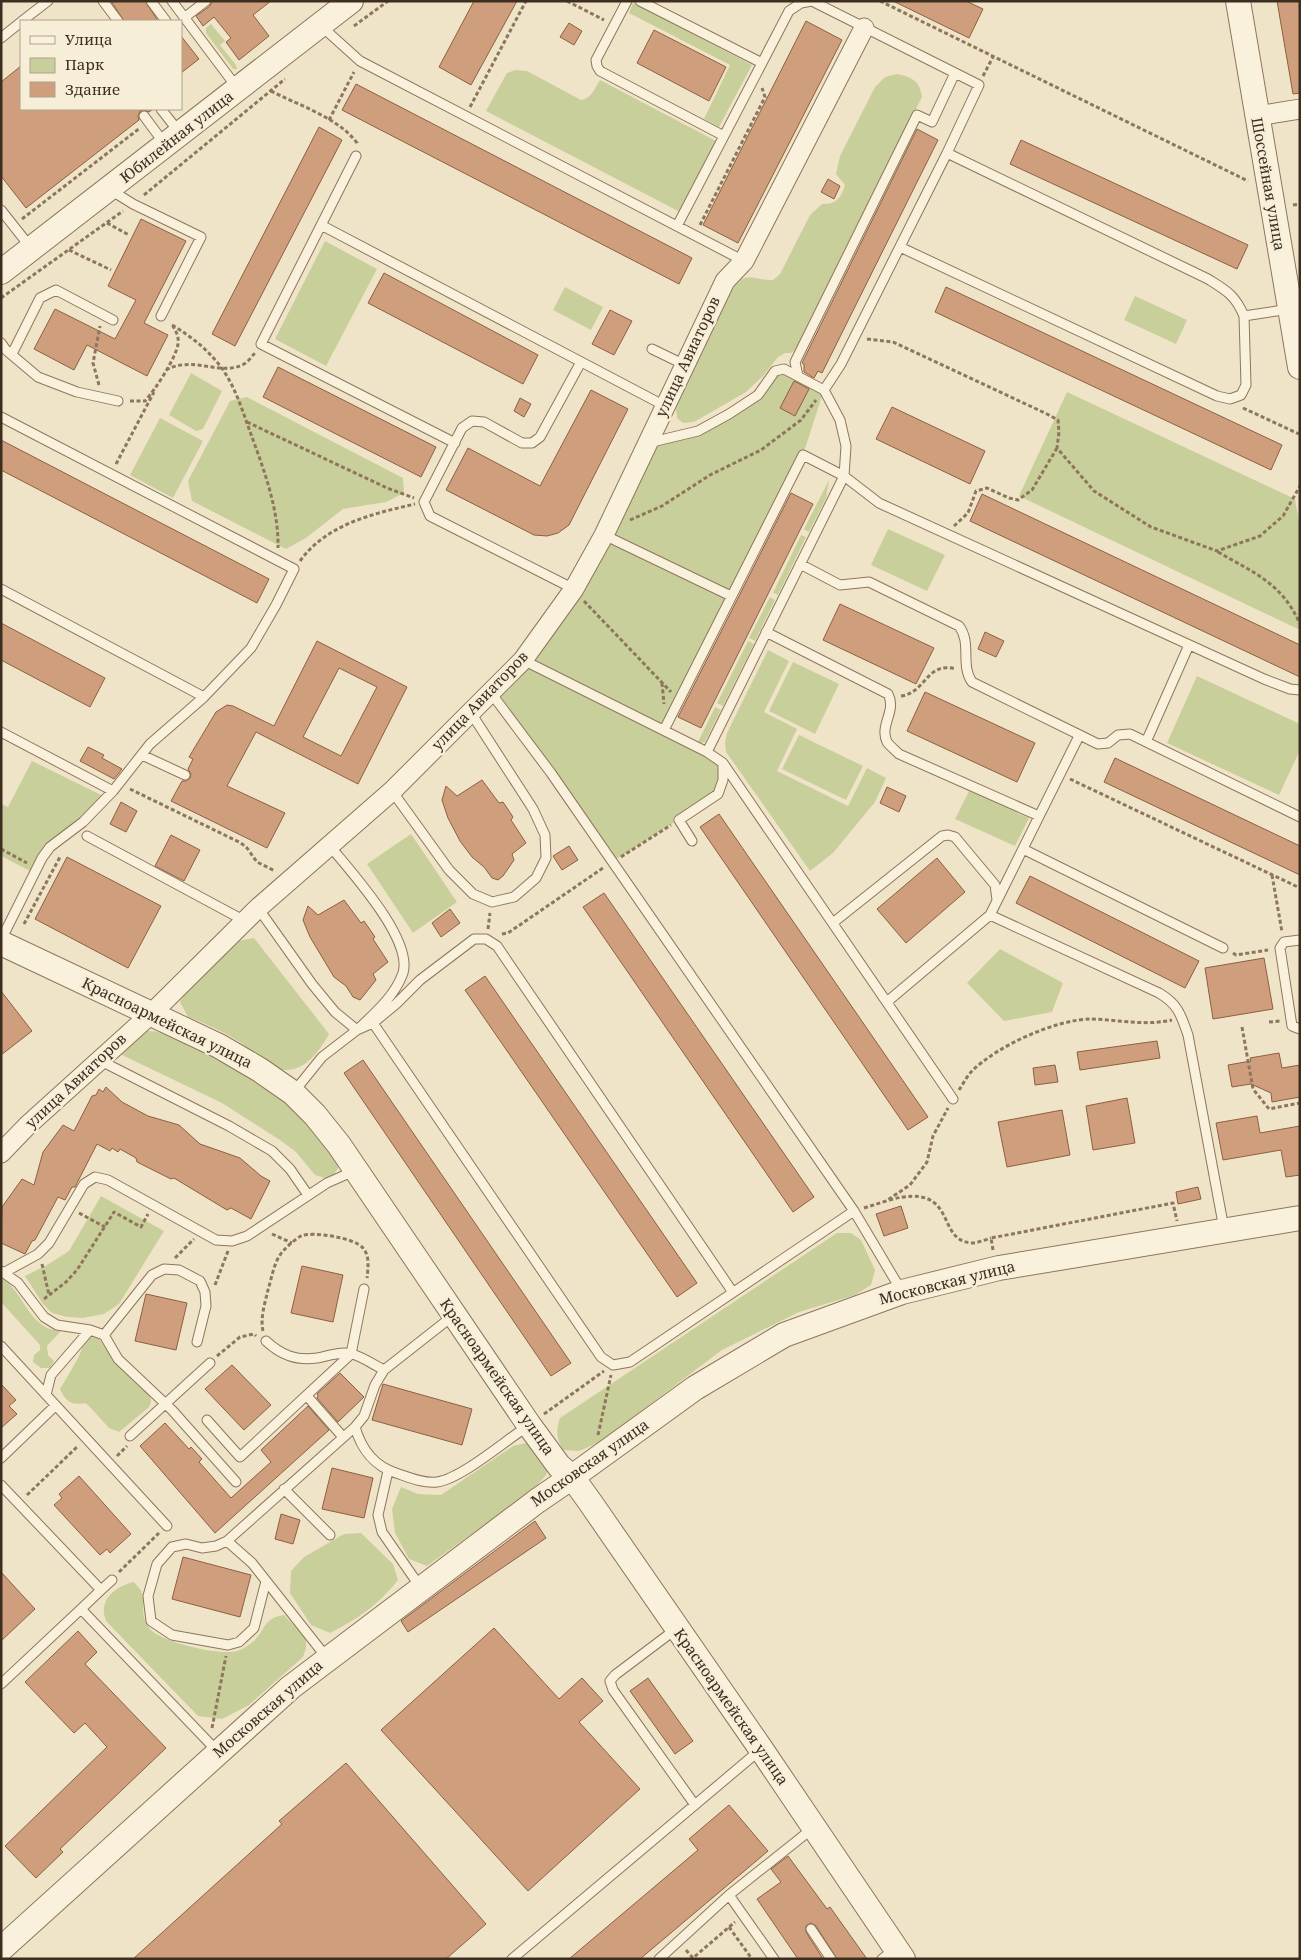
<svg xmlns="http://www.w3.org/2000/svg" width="1301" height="1960" font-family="'Noto Serif',serif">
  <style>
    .green { fill: #c9cf9b }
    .building { fill: #cf9f7d; stroke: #8d5f41; fill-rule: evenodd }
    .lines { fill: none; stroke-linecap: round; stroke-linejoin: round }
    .service-casing { stroke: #8d765c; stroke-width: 11 }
    .minor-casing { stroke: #8d765c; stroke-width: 21 }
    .tertiary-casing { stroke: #8d765c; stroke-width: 26 }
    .path { stroke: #8d765c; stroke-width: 3; stroke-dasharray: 4 2.5; stroke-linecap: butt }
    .service { stroke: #faf1dc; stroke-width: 9 }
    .minor { stroke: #faf1dc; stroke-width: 19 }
    .tertiary { stroke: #faf1dc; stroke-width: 24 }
    .labels { text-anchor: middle; stroke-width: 5; stroke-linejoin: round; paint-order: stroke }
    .street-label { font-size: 15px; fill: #3d2e20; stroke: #f7eed8 }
  </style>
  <rect width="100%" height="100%" fill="#f0e4c8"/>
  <path class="green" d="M633,3L752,65L719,127L704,119L730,65L629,13Z
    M211,24L225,41L220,45L236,65L237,69H233L206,33V28Z
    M515,70L527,71L581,100C592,98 594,89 600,80L716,141L680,212L486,111L507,73Z
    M897,74C912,77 920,81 922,97L797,349L791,353H785L778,357L763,376L746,392L694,422L683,423L677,418L676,410L680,395L729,294C747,268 748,280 773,280L780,274L810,215L822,204C836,205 841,198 845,185L836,174L840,156L875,87L885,77Z
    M325,241L377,269L326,366L275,339Z
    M565,287L603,307L591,330L553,310Z
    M1135,296L1187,320L1176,344L1124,320Z
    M779,369L824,390L803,455L664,730L723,763L718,794L612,862L491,693L523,660L648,443L698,431L758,395Z
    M191,373L222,391L203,429L196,431L169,415Z
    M1067,392L1295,499L1300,527V630L1019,496Z
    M247,397L403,478L404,493L386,502L343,509L306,538L286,549L192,501L188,481L230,401Z
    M160,418L203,441L173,498L130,475Z
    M829,480L826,498L809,532L804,529Z
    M888,529L945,555L927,591L871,565Z
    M801,535L806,537L778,595L773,593Z
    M770,597L775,600L755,641L749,638Z
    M748,641L754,644L723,706L717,703Z
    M768,650L789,661L764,712L797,729L777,771L848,806L867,768L886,778L875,802L833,853L810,871L726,752L725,743L727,733Z
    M793,662L839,684L815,734L769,711Z
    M1197,676L1300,724V750L1279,795L1167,743Z
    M715,707L721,710L705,742L697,744Z
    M799,735L863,766L846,800L782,769Z
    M32,761L103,796L32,872L1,856V804L8,807Z
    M969,791L1029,818L1015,846L955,819Z
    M411,834L457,902L413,933L367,864Z
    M254,938L329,1034C317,1056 297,1081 268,1065C258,1059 250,1050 241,1043C224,1032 207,1024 188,1017L180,1002L187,989L237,941Z
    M1000,949L1063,983L1052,1012L1004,1021L967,983Z
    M145,1031C165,1030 188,1042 206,1051C218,1057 231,1063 243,1070C278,1091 323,1128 339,1166L334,1175L324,1178L315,1175L296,1152L280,1140L222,1103L122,1055L121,1050Z
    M101,1196L164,1231L119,1304L104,1314L83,1318L67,1317L52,1313L43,1304L25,1276L47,1265L69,1251Z
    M837,1233H851L861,1240L875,1270L871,1285L855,1295L799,1312L722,1350L600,1442L579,1451L563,1450C556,1438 556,1431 560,1418Z
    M1,1278C21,1289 26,1317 46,1327C50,1330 56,1330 61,1331L47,1346L48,1355L54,1361L50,1368H41L33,1362L34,1355L40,1350V1345L1,1302Z
    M89,1336L99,1339L115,1362L150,1396C152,1401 151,1404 148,1408L119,1432L109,1428L88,1405L85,1403C72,1406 65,1401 60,1389C66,1379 72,1369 78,1358C82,1350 83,1343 89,1336Z
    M526,1443L530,1445L548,1469L546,1475L533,1490L427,1566L409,1559L395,1533L392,1509L401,1487L418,1494L441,1495L513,1446Z
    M361,1533L393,1564L398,1580C377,1606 359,1618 330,1633L311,1625L290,1593L291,1571L304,1557L344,1534Z
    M134,1582C136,1585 140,1588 141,1591C147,1602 137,1616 152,1631C166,1643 220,1656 237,1651C242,1650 250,1644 254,1641C266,1629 263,1618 284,1615L306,1638V1648L303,1657L249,1705L222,1719L198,1716L106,1621C105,1617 103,1612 104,1608C106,1593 121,1585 134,1582Z"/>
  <path class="building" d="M111,1H145L158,21H124Z
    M212,1H271L253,15L269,36L239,60L226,42L231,38L214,17L203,26L196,16L210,6Z
    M474,1H517L471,85L439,67Z
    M893,1H966L983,9L969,38Z
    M1277,1H1300V93L1293,94Z
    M806,21L842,40L738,243L703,225Z
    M569,23L582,31L574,45L560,37Z
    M654,30L726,67L709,101L637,63Z
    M181,36L199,59L181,73Z
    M21,66V109H153L149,112L144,110L140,111L138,116L139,120L26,208L1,176V82Z
    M356,84L692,258L679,284L342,110Z
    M319,127L342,140L235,346L212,334Z
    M917,129L938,140L822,373L818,371L814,378L804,372V364L802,363Z
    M1021,140L1248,245L1237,269L1010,164Z
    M828,179L840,186L834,199L821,192Z
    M141,219L186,241L144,323L168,335L147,376L87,345L74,370L34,349L55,309L115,339L136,300L108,286Z
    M384,273L538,355L523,384L368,303Z
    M946,287L1282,445L1271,470L935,312Z
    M610,310L632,321L614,355L592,344Z
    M278,367L436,447L421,477L263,397Z
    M794,381L809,389L795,416L780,408Z
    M591,390L628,409L569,525L558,533L547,536L534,535L446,490L468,448L540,486Z
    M520,398L531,404L524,417L514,411Z
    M892,407L985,451L970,484L876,439Z
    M1,440L269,579L257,603L1,470Z
    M791,493L813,504L701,728L678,717Z
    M982,494L1300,645V677L970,521Z
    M840,604L934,648L916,684L823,640Z
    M1,623L105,678L90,707L1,660Z
    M985,632L1004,641L996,657L978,649Z
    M317,641L407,687L358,784L256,732L227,786L285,813L267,848L171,801L182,781H186L190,778L191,774L188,769L193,759L189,757L216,712L227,705L233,706L274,726ZM339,668L377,687L341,756L303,737Z
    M925,692L1035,743L1017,782L907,731Z
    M88,747L104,755L102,758L122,769L114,779L80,761Z
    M1115,758L1300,846V875L1104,782Z
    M482,780L499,803L503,802L513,817L511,820L526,843L512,854L514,860L503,876L498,880L492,878L484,867L472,857L460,841L448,818L442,800L446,786L457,796Z
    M887,787L906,796L899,812L880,803Z
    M121,802L137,811L126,832L110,824Z
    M719,814L928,1117L908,1130L700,827Z
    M171,835L200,850L184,881L155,866Z
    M569,846L578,860L562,870L553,856Z
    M67,857L161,906L128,968L35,919Z
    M937,858L965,892L906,943L877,909Z
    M1030,876L1199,961L1185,988L1016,903Z
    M604,893L814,1197L793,1212L583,907Z
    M344,900L361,923L364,921L375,937L373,939L388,962L373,974L376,980L360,1000L353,997L346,986L334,977L310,937L303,920L308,906L318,915Z
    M450,909L460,923L441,937L432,923Z
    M1264,958L1273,1009L1213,1019L1205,968Z
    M485,976L697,1283L677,1297L465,990Z
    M1,991L32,1031L1,1055Z
    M1157,1041L1160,1058L1080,1070L1077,1052Z
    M1279,1053L1282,1068L1300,1065V1097L1272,1102L1271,1093L1251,1084L1232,1087L1228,1065L1251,1061L1250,1058Z
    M363,1060L571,1363L551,1376L344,1073Z
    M1055,1065L1058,1082L1035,1085L1033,1068Z
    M106,1087L122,1102L148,1116L179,1125L200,1144L240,1158L261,1176L270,1181L251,1219L231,1208L227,1210L174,1178L171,1179L137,1162L136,1158L120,1149L118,1152L112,1148L110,1151L97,1144L75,1187H72L65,1200L58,1197L35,1240L32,1241L25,1254L1,1243L2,1207L22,1179L34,1185L43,1152L63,1125L74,1131L92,1096L96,1095L99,1089L103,1092Z
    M1127,1098L1135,1143L1093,1150L1086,1106Z
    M1062,1110L1070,1155L1007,1167L998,1122Z
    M1257,1116L1260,1133L1300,1126V1175L1286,1177L1281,1150L1223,1160L1216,1123Z
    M1198,1187L1201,1199L1178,1204L1176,1192Z
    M901,1206L908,1228L884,1236L876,1214Z
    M302,1266L343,1275L333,1322L291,1313Z
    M146,1294L187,1303L176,1350L135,1341Z
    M232,1365L271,1405L244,1430L205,1389Z
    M340,1373L364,1397L338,1422L317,1398L318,1396L317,1394Z
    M1,1384L16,1400L9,1406L17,1414L1,1428Z
    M383,1384L472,1409L462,1445L372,1420Z
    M308,1406L329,1430L215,1533L140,1446L165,1423L189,1449L191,1447L202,1459L199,1462L231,1498L271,1462L261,1450Z
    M332,1468L373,1478L364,1518L322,1509Z
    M79,1476L131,1534L110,1553L107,1549L100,1555L54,1505L62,1498L59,1494Z
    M281,1514L300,1520L293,1544L275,1539Z
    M535,1521L546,1538L408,1632L401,1621Z
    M183,1557L251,1575L240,1617L172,1599Z
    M1,1572L35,1609L1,1641Z
    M494,1628L559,1699L582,1678L603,1701L579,1722L640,1789L528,1891L381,1730Z
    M78,1631L97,1652L85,1664L166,1748L60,1849L63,1852L36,1878L5,1846L107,1747L85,1723L74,1733L25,1682Z
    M648,1678L693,1741L675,1754L630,1691Z
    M346,1763L486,1924L446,1959H133L282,1824L279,1821Z
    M729,1805L768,1851L640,1959H569L698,1850L689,1839Z
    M788,1856L827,1909L830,1907L867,1959H837L816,1926L811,1923L806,1926V1932L823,1959H798L757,1899L781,1882L771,1869Z"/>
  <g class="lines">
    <g class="service-casing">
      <path id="service" d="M103,1L118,21
        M151,1L166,21
        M172,1L238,89
        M627,1L596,60L597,66L600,71L724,136
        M640,1L762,63L789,11L801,3L812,1L979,85L947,153L1208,279C1227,291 1235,295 1244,316L1290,309
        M184,18L206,1
        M22,21L48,1
        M320,25L360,61L744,261
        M1,38L21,22
        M161,109L179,132
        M144,116L164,143
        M356,156L261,344L455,443
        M109,189L133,204L201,237L161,316
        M1,210L31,248
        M321,225L665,406
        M677,226L762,63
        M900,247L1217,396L1230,399L1241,395L1246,385L1244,316
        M1,343L6,350L38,377L77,392L118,401
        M652,349L685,365
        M12,354L40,298L56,290L113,320
        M798,376L795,362L917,115L932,122L955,73
        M1,417L294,569L276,605L251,648L204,697L150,744L113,791L83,822L50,847L42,858L1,940
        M648,443L698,431L729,414L758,395L775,371L784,369L824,390
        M604,535L731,596
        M800,564L840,585L869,582L959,626C972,643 960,665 972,682L1098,744L1108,743L1118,735L1130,734L1300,817
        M1,589L204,697
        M574,589L430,516L424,502L462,428L472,421L484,422L522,443H532L540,437L581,362
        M766,632L888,694C897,711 879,725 887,742C890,746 895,750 899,754L1039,816
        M523,660L707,752L723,763L953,1099
        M491,693L551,773L854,1211L901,1290
        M664,730L803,455L844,476L879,503L1264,679L1290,689L1300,690
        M1,732L113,791
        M1146,742L1189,645
        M707,752L844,476L846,446L840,420L824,390L841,364L947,153
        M142,755L185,775
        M392,791L449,870L473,894L492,902L514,897L536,878L546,858L545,835L533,809L471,713
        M87,836L245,921
        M692,841L679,820L718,794L723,780V764
        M1023,849L1223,948
        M258,908L312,984L335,1012L357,1030C375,1013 395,996 403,973C413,939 351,872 330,846
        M990,915L1159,993C1178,1004 1181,1015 1188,1035L1224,1229
        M834,922L942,836L948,835L955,837L995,885L997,900
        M1300,940L1284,942L1280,948L1292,1026L1300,1029
        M888,1001L990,915L1079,736
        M373,1023L601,1357L613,1365L630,1362L854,1211
        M99,1060L229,1126L272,1151L290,1169L308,1195
        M293,1093L322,1057L357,1030L373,1023L396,1004L420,980L474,939H486L497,946L732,1291
        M1,1271L18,1283L44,1317L57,1325L90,1330L104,1335L118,1359L172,1410L236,1482
        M5,1272L38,1254L49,1243L84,1184L95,1177L108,1180L216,1240L232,1241L247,1236L327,1183L354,1171
        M104,1335L152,1275L164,1269L179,1270L200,1281L205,1292L206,1306L197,1342
        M266,1341C281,1355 296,1361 317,1358C328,1356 340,1351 352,1354C363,1357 374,1365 384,1370
        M1,1346L167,1526
        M46,1395L51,1375L90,1330
        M307,1396L343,1437
        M207,1420L240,1457L351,1354L364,1289
        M355,1427C361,1448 374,1466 396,1473C408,1477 424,1484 437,1482C461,1479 506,1440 528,1426
        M130,1436L210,1363
        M1,1458L55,1406
        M388,1471L378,1515L382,1532L421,1588
        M1,1485L101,1590L81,1609L218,1752
        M284,1489L330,1535
        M227,1541L252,1563L327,1658
        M266,1581L254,1628L239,1642L228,1645L172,1635L151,1621L148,1596L157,1564L172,1547L186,1544L202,1548L216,1546L227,1541L355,1427L364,1416L375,1385L384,1370L454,1315
        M101,1590L112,1580
        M676,1629L615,1675L610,1681L613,1690L695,1805
        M1,1684L81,1609
        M729,1895L774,1959
        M811,1929L831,1959
        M512,1959L760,1750
        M659,1959L729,1895L813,1828
        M882,1959L896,1948"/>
    </g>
    <g class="minor-casing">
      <path id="minor" d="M1257,116L1300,109
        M1,1153L28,1125L151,1014L258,908L392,791L523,660L574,589L604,535L725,281L744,261L864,28"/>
    </g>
    <g class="tertiary-casing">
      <path id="tertiary" d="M1238,1L1300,367
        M1,272L351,1
        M1,943L219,1046L260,1070L293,1093L315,1115L339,1145L529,1425L559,1466L572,1477L590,1502L761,1749L903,1959
        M1,1949L291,1687L537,1501L572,1477L695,1388L784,1335L902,1292L999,1268L1300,1218"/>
    </g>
    <path class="path" d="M567,1L604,20
      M880,1L1248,181
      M354,26L388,1
      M983,76L993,57
      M271,91C298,105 339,118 357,143V145
      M470,107L526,1
      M329,120L354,72
      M144,195L285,79
      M1293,205L1300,204
      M22,219L140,128
      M107,223L129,235
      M700,225L765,97L762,88
      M69,250L111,270
      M1,298L123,211
      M172,325C192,337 207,349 221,367C234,385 241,406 248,426C262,465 279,507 278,548
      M867,339L893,342L1047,414L1058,420L1059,432L1057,448L1094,491L1151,527L1217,551L1260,536L1283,516L1300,486
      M166,370C193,355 221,377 244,364C248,362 252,356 255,353
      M99,385L93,363L100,326
      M130,401H145C155,390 176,358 178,344C179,336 176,332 173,326
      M1243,408L1299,434
      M247,422L387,488L414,498
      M116,464L154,392
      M630,520L662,506L710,475L761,450L801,420L816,400
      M954,526L968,513L976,491L987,488L1009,498L1018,500L1032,490L1057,448
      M1218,552C1254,573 1282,583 1300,624
      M300,561C327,524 372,514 415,504
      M584,601L671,692
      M662,683L664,704
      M901,696C926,693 926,661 956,669
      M1070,779L1300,888
      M130,789L241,843L247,848L257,862L275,871
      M1,849L27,863
      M621,857L671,825
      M1272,875L1282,932
      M24,924L60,857
      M488,929L490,913
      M502,934L508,933L603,868
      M1233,953L1236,955L1268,950
      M1269,1022L1280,1021
      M1242,1027L1253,1089L1269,1109L1300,1103
      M959,1090C963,1084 967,1076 972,1071C997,1046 1056,1019 1092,1019C1119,1020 1145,1026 1172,1020
      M889,1200C960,1181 934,1241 972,1243C977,1243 985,1240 991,1238
      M864,1208L886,1201L910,1185L927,1162L933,1136L948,1108
      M79,1213L105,1227
      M272,1234L292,1243
      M993,1250L991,1238L1173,1203L1177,1221
      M175,1258L194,1239
      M42,1264L49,1295
      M215,1285L228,1251
      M44,1299L66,1282L77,1270L114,1212L141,1227L148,1214
      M263,1331C260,1318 265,1303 268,1290C272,1277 274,1261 283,1251C288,1246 295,1239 301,1236C313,1231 355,1238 363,1248C370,1256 368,1268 367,1278
      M217,1356L240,1337L254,1334L256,1336
      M544,1414L604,1371
      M598,1435L611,1375
      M117,1456L127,1446
      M27,1495L78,1446
      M119,1572L159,1533
      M212,1728L226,1656
      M729,1927L752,1959
      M686,1950L693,1958L735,1922"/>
    <use href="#service" class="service"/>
    <use href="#minor" class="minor"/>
    <use href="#tertiary" class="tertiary"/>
  </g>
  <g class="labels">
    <g class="street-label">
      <text transform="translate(177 137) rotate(-38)" y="5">Юбилейная улица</text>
      <text transform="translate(1268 184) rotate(80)" y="5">Шоссейная улица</text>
      <text transform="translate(688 357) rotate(-65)" y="5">улица Авиаторов</text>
      <text transform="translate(480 701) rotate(-46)" y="5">улица Авиаторов</text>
      <text transform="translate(167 1023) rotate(26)" y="5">Красноармейская улица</text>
      <text transform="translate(76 1081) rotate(-43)" y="5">улица Авиаторов</text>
      <text transform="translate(947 1283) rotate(-14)" y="5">Московская улица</text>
      <text transform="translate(497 1377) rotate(55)" y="5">Красноармейская улица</text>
      <text transform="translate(590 1463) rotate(-35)" y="5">Московская улица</text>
      <text transform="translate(731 1707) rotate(55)" y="5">Красноармейская улица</text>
      <text transform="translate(268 1709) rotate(-41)" y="5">Московская улица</text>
    </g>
  </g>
  <rect width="1301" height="1960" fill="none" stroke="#3d2e20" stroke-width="5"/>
  <rect x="20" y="20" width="162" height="90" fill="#f7eed8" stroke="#ada18e"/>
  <rect x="30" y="36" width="25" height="8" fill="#faf1dc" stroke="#ada18e"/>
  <text x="65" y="45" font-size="15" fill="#3d2e20">Улица</text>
  <rect x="30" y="58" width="25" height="15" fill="#c9cf9b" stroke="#ada18e"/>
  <text x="65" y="70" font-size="15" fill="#3d2e20">Парк</text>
  <rect x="30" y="82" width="25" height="15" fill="#cf9f7d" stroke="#ada18e"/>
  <text x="65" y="95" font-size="15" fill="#3d2e20">Здание</text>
</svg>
